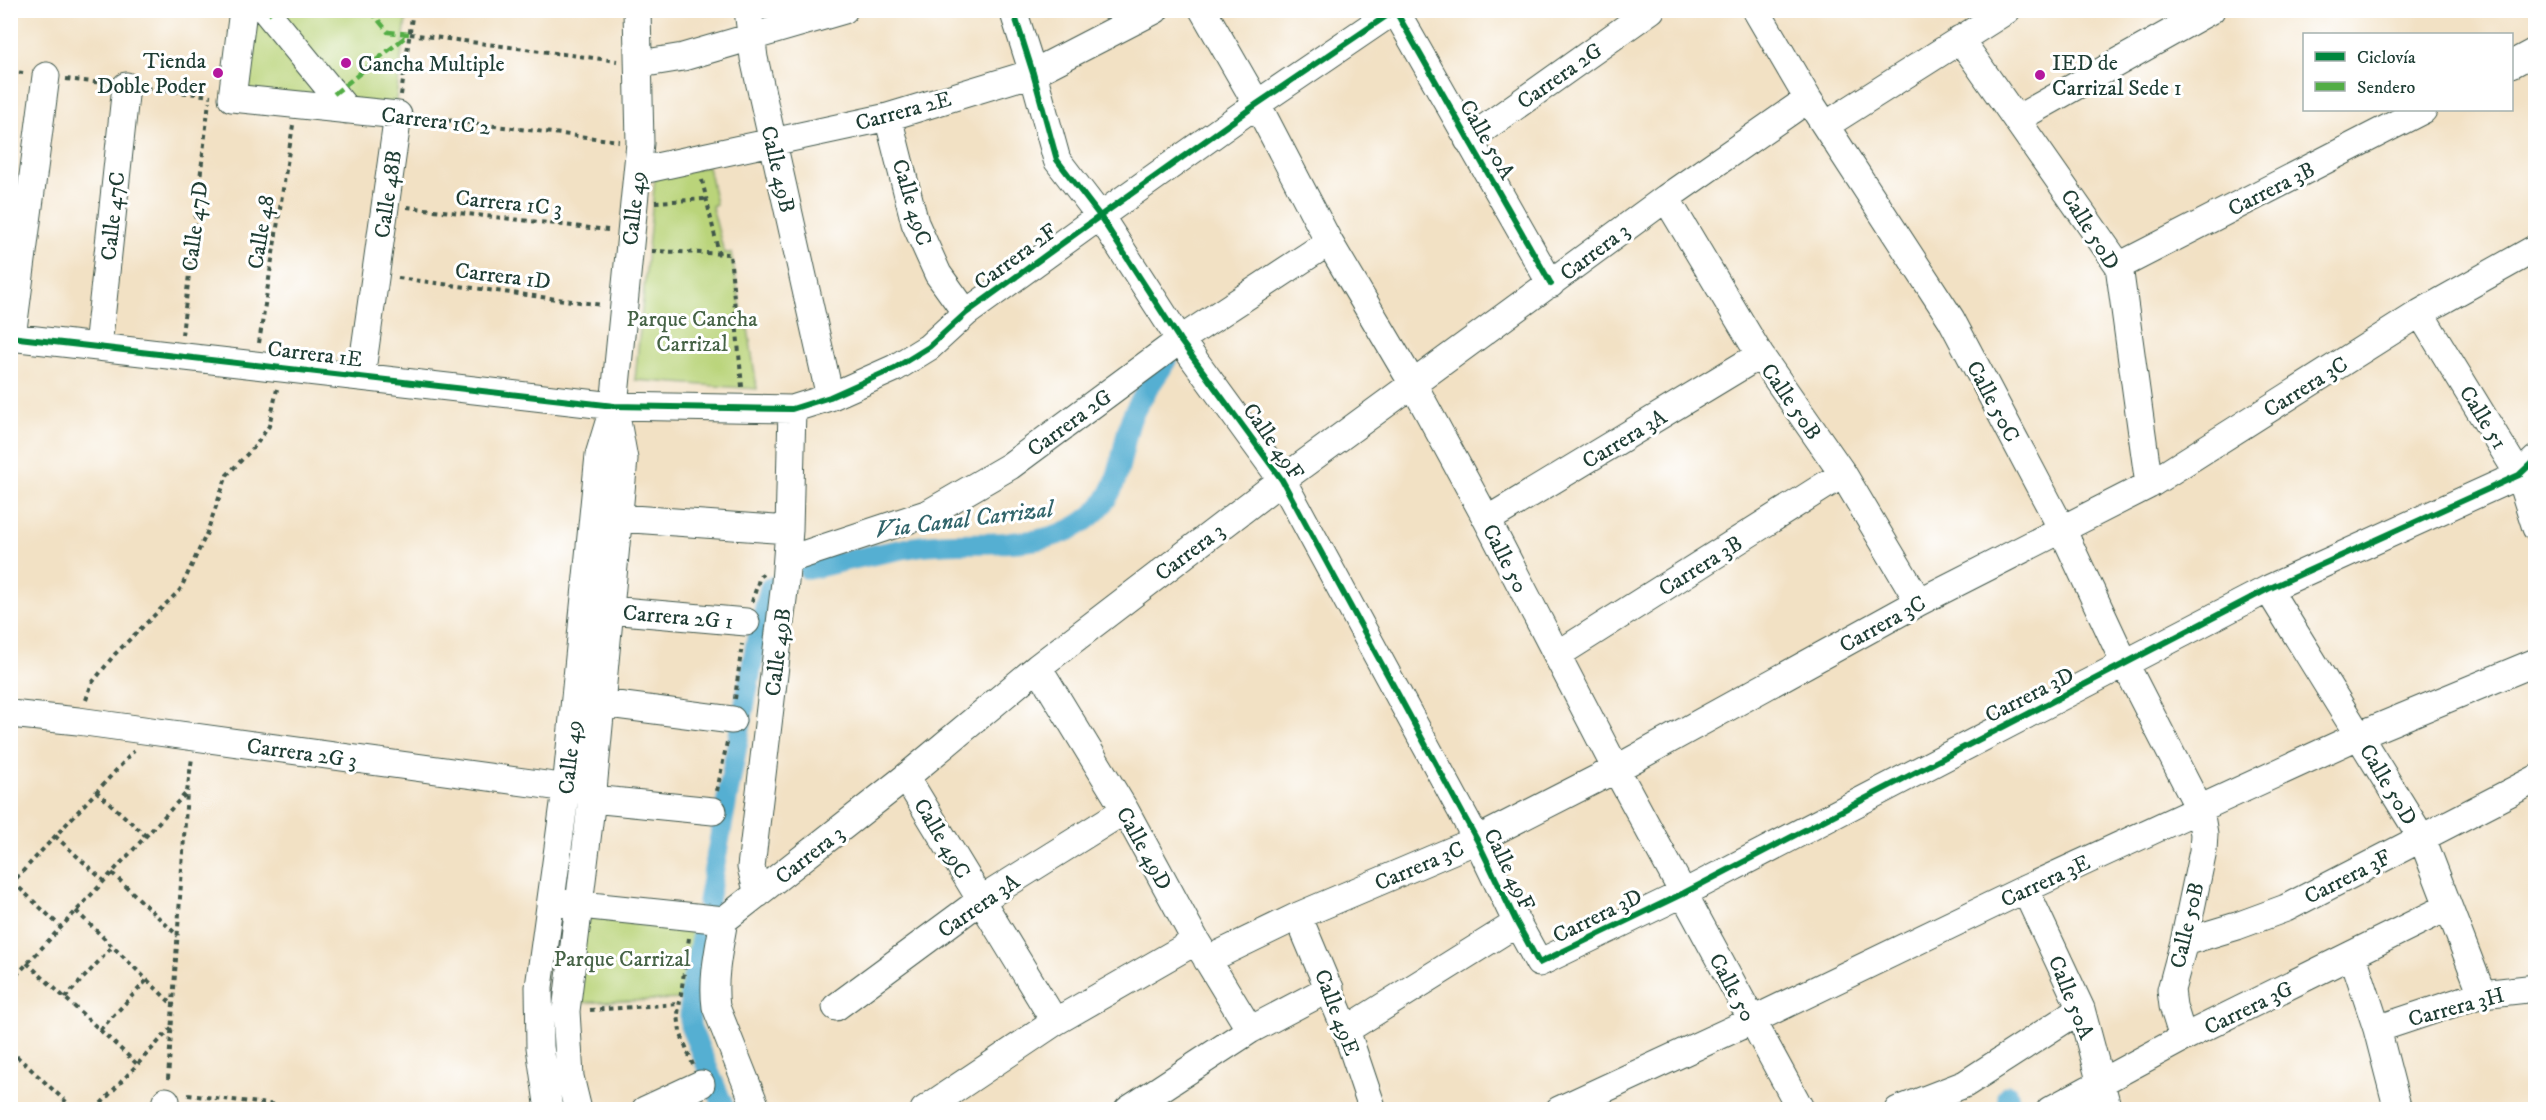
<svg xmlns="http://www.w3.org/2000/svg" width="2546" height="1120" font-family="'IM FELL DW Pica',serif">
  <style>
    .green { fill: #bad47a; stroke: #6c8857; stroke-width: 1.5 }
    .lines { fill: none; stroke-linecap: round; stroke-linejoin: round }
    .canal { stroke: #55afd2; stroke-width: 21 }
    .minor-casing { stroke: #3f564a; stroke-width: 29 }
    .path { stroke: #3f564a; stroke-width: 4; stroke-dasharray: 4.5 4.5; stroke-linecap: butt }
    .minor { stroke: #fff; stroke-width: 27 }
    .quiet { stroke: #52ad45; stroke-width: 4.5; stroke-dasharray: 9 4.5; stroke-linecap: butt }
    .cycleway-casing { stroke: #fff; stroke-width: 10 }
    .cycleway { stroke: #00873e; stroke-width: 6 }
    .poi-dot { fill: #b5179e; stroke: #fff; stroke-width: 2 }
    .labels { text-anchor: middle; stroke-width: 6; stroke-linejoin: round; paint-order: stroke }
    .poi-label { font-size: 22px; fill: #1f3d34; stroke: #fff; text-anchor: start }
    .street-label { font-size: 22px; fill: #1f3d34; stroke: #fff }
    .park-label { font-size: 22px; fill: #466346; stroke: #fff }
    .water-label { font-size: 24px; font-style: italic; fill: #32656b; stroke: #fff }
  </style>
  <rect width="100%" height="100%" fill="#fff"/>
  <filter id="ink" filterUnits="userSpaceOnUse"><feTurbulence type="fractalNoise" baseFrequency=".0167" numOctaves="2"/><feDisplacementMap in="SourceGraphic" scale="12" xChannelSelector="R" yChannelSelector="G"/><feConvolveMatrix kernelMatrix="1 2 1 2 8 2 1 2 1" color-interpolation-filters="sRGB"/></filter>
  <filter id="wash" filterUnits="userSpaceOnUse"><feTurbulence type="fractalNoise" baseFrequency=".008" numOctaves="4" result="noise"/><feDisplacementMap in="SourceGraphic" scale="24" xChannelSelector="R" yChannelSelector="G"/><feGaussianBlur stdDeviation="1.35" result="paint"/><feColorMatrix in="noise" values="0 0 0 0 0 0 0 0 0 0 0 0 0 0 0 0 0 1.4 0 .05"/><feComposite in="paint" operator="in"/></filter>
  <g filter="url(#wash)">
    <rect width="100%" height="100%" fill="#f2e1c4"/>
    <path class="green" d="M250,11H407L395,108L241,90Z
      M708,166L716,204L712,206L724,253H731L743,320L747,321L757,389L635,380L655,178Z
      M584,909L698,924L684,999L574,1003Z"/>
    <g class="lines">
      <path class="canal" d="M808,569C845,561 883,552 920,546C981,537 1058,558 1102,505C1122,481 1121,447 1131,419C1139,399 1155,379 1167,360
        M708,901L757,638L770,588L775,586
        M702,934L690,993V1026L725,1110
        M2008,1095L2011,1110"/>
    </g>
  </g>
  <g filter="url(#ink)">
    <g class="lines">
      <g class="minor-casing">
        <path id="minor" d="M243,10L232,98L398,115L361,377
          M265,10L347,110
          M748,10L754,58L830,397
          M1013,10L1033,73L1057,160L1100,216L1180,340L1282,480L1477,840L1517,923L1539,963L1684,893L2268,589L2519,475L2536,459
          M1203,10L1257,104L1329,242L1413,384L1487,520L1616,769L1801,1110
          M1756,10L1808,99L1951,319L2062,529L2125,664L2200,810L2204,834L2203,851L2184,942L2171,990L2173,1006L2183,1038
          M1960,39L2119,266L2149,485
          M640,64L683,57L844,10
          M2512,64L2536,51
          M888,117L915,223L938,274L966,313
          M2017,119L2211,10
          M1826,125L2007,10
          M1468,140L1651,10
          M638,171L888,117L1033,73L1155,10
          M1666,198L1760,355L1843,474L1919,602
          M2119,266L2423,110
          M2420,313L2519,475L2536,528
          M10,337L614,406L792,409L830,397L895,368L929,347L966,313L1100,216L1257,104L1395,10L1551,284
          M12,337L46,76
          M98,347L126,86
          M618,518L789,530
          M1487,520L1760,355
          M787,560L929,513L1010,466L1180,340L1329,242
          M2268,589L2422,838L2482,994
          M610,610L746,622
          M1557,655L1843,474
          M1038,667L1125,810L1196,941L1250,1030
          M601,703L732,720
          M10,714L78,721L583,790
          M906,777L1055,1022
          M592,799L713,811
          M2025,889L2081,1009L2108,1110
          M758,894L751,867L785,582L789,530L792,409
          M552,902L724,920L906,777L1038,667L1282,480L1666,198L1808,99
          M1298,916L1346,1030L1373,1110
          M724,920C719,949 712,978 716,1007L757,1110
          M2184,942L2237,926L2286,908L2536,779
          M2353,956L2377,1029L2398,1110
          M1207,960L1298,916L1477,840L1616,769L1919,602L2149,485L2420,313L2536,248
          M836,1007L981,900L1125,810
          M2377,1029L2482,994L2536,988
          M1346,1030L1517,923
          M163,1110L166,1101
          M549,1110L540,1047L539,987L566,789L599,455L614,406L640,143L637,10
          M578,1110L570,1077L566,1011L593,790L624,459L615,410
          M645,1110L701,1084
          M924,1110L1055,1022L1196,941
          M1128,1110L1250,1030L1330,988
          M1559,1110L1751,1021L2025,889L2360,735L2536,662
          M1898,1110L1965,1084L2081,1009
          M2050,1110L2183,1038L2448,907"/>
      </g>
      <path class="path" d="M205,10L222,13
        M410,34L617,61
        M10,71L23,73
        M66,79L103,83
        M147,88L211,96
        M401,95L413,10
        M421,117L619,141
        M702,180L719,254
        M655,202L706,199
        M407,207L608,230
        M652,251L730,254L742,387
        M398,278L602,305
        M182,335L209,101
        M259,343L293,125
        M10,419L14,417
        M752,602L760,576L763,574
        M735,699L742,644
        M86,700L92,683L115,654L180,590L206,535L227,475L256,445L269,426L277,389
        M96,791L146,836
        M717,791L727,742
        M55,836L104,881
        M112,873L178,936
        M13,882L61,927
        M10,885L134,751
        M76,911L174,1006
        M689,938L678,1014L680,1032L693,1065
        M27,963L137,1064
        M10,966L18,973
        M10,982L187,792
        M65,998L113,946
        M590,1010L679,1004
        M100,1030L147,980
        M10,1050L75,1110
        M168,1079L187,792L192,758
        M188,1095L321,1110
        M95,1110L172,1027"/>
      <use href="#minor" class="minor"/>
      <path class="quiet" d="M370,10L388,32L410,34
        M268,14L272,10
        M334,94L404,38L409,39"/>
      <g class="cycleway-casing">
        <path id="cycleway" d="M1013,10L1033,73L1057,160L1100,216L1180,340L1282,480L1477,840L1517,923L1539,963L1684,893L2268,589L2519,475L2536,459
          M10,337L614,406L792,409L830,397L895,368L929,347L966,313L1100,216L1257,104L1395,10L1551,284"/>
      </g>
      <use href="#cycleway" class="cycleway"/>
    </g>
  </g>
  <g class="poi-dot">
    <circle cx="346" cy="63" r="6"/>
    <circle cx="218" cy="73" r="6"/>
    <circle cx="2040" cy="75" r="6"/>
  </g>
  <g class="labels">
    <g class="poi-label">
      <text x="206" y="68" text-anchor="end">Tienda<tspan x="206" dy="25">Doble Poder</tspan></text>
      <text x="2052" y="70">IED de<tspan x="2052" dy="25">Carrizal Sede 1</tspan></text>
      <text x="358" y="71">Cancha Multiple</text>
    </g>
    <g class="street-label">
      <text transform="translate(1559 75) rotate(-35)" y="8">Carrera 2G</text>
      <text transform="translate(903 110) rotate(-15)" y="8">Carrera 2E</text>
      <text transform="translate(436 120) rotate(7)" y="8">Carrera 1C 2</text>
      <text transform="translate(1488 139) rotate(60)" y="8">Calle 50A</text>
      <text transform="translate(779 169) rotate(77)" y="8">Calle 49B</text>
      <text transform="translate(2271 188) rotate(-27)" y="8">Carrera 3B</text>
      <text transform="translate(387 194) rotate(-82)" y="8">Calle 48B</text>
      <text transform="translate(509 202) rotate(6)" y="8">Carrera 1C 3</text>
      <text transform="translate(913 202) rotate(73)" y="8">Calle 49C</text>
      <text transform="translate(633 208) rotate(-84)" y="8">Calle 49</text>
      <text transform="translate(112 216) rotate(-84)" y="8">Calle 47C</text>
      <text transform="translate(194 226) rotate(-83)" y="8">Calle 47D</text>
      <text transform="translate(2091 229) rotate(58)" y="8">Calle 50D</text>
      <text transform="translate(260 232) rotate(-81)" y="8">Calle 48</text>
      <text transform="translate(1594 251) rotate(-37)" y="8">Carrera 3</text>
      <text transform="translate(1015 256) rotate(-36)" y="8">Carrera 2F</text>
      <text transform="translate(503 275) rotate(7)" y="8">Carrera 1D</text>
      <text transform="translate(315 353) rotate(7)" y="8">Carrera 1E</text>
      <text transform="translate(2305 386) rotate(-32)" y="8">Carrera 3C</text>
      <text transform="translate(1792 401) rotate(55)" y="8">Calle 50B</text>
      <text transform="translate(1994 401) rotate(62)" y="8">Calle 50C</text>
      <text transform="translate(2484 417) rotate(58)" y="8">Calle 51</text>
      <text transform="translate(1069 422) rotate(-36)" y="8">Carrera 2G</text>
      <text transform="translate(1624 438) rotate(-31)" y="8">Carrera 3A</text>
      <text transform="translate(1274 441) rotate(55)" y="8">Calle 49F</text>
      <text transform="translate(1189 551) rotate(-37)" y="8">Carrera 3</text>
      <text transform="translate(1506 558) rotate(63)" y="8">Calle 50</text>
      <text transform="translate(1700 565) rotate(-32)" y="8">Carrera 3B</text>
      <text transform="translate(678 616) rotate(5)" y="8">Carrera 2G 1</text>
      <text transform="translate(1882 623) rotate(-29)" y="8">Carrera 3C</text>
      <text transform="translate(777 652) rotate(-83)" y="8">Calle 49B</text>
      <text transform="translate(2029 694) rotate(-27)" y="8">Carrera 3D</text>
      <text transform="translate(302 752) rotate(8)" y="8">Carrera 2G 3</text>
      <text transform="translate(569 757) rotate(-84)" y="8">Calle 49</text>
      <text transform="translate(2389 784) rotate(59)" y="8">Calle 50D</text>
      <text transform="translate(943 838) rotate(59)" y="8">Calle 49C</text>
      <text transform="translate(1145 848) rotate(61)" y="8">Calle 49D</text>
      <text transform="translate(809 854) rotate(-38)" y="8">Carrera 3</text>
      <text transform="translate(1419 865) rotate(-23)" y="8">Carrera 3C</text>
      <text transform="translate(1510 869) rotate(64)" y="8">Calle 49F</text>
      <text transform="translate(2347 876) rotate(-27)" y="8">Carrera 3F</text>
      <text transform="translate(2045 880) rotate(-25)" y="8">Carrera 3E</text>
      <text transform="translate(978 905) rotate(-35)" y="8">Carrera 3A</text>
      <text transform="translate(1597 915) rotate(-26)" y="8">Carrera 3D</text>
      <text transform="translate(2186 925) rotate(-77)" y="8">Calle 50B</text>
      <text transform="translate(1733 987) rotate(62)" y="8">Calle 50</text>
      <text transform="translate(2072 997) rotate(68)" y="8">Calle 50A</text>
      <text transform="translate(2456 1006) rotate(-15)" y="8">Carrera 3H</text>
      <text transform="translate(2248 1007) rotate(-26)" y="8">Carrera 3G</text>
      <text transform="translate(1338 1012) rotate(69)" y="8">Calle 49E</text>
    </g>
    <g class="park-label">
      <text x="692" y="326">Parque Cancha<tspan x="692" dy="25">Carrizal</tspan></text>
      <text x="622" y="966">Parque Carrizal</text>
    </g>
    <g class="water-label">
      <text transform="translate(964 519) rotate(-7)" y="8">Via Canal Carrizal</text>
    </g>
  </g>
  <rect width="2546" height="1120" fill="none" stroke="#fff" stroke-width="36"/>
  <rect x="2303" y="33" width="210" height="78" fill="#ffffff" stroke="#a5b1ae" stroke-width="1.5"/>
  <rect x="2315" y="52" width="30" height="9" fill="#00873e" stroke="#a5b1ae" stroke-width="1.5"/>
  <text x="2357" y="63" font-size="18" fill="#1f3d34">Ciclovía</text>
  <rect x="2315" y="82" width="30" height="9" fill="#52ad45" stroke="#a5b1ae" stroke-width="1.5"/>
  <text x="2357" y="93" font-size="18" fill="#1f3d34">Sendero</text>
</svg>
